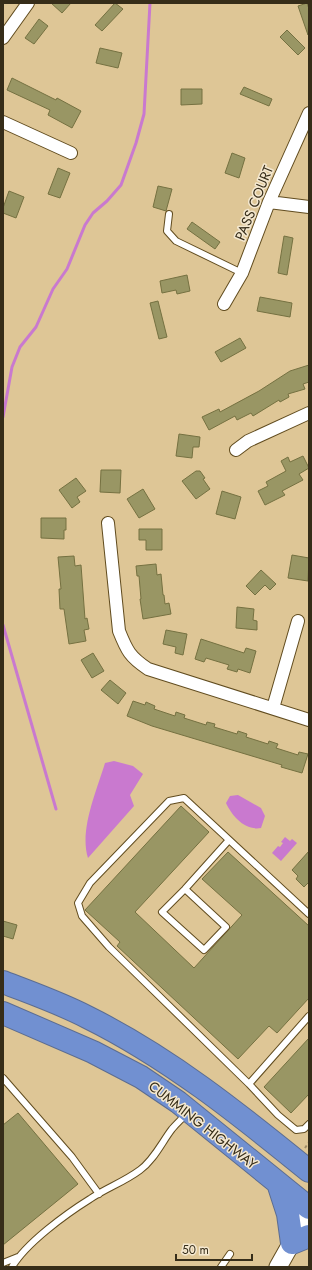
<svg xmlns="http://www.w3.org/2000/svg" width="312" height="1270" font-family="Jost,sans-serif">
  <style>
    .water { fill: #c979cf }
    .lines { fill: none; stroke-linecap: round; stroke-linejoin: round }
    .stream { stroke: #c979cf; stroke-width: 3 }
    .building { fill: #999664; stroke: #757141 }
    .lane-casing { stroke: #614c1f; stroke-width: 8 }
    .street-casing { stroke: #614c1f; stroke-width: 14 }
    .secondary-casing { stroke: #614c1f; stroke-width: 19 }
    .highway-casing { stroke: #5c6d91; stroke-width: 24 }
    .path { stroke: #9f8c67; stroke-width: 2; stroke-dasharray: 3 3; stroke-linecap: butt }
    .lane { stroke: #fff; stroke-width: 6 }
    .street { stroke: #fff; stroke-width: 12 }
    .secondary { stroke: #fff; stroke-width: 17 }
    .highway { stroke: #7190d1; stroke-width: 22 }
    .labels { text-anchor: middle; stroke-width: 3; stroke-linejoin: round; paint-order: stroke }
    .street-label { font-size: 14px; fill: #362d19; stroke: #f4e8d0 }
  </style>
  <rect width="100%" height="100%" fill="#dec696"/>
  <path class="water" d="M114,761L133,766L143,774L130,795L134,806L88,858C79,830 97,790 105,763Z
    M238,795L261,808L265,816L261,828C245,831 232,816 226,803L230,796Z
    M285,837L290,841L292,839L297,843L281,861L272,853L278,846L280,847L283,843L281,842Z"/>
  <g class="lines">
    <path class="stream" d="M3,417L12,367L20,347L36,327L53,289L67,269L85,225L93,213L107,201L121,185L136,143L144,114L150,3
      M3,625L56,809"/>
  </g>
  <path class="building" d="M51,3H71L62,13Z
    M115,3L123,9L102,31L95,25Z
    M307,3L309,9L308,35L298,6Z
    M39,19L48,26L34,44L25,38Z
    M287,30L305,48L298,55L280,37Z
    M100,48L122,53L118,68L96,63Z
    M12,78L56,100L57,98L81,111L72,128L48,115L50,110L7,90Z
    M244,87L272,99L269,106L240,94Z
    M181,89H202V104L181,105Z
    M232,153L245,158L239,178L225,173Z
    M58,168L70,173L60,198L48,194Z
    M158,186L172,189L166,211L153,207Z
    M9,191L24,197L16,218L3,213V208Z
    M192,222L220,242L215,249L187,229Z
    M284,236L293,238L287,275L278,273Z
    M187,275L190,291L177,294L176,290L162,293L160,281Z
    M260,297L292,303L290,317L257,311Z
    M158,301L167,337L159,339L150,303Z
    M240,338L246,348L221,362L215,352Z
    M309,365V382L303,384L305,389L288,394L289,397L280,402L279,400L253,416L251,413L237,420L235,416L209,430L202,417L219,409L220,412L259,391L290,371Z
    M179,434L200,437L199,447H193L192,458L176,456Z
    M303,456L309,468L299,474L303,480L282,491L285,495L265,505L258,491L268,486L266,482L286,471L281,461L288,457L290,462Z
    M101,470H121L120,493L100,492Z
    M196,471H200L205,478L203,479L210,489L196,499L182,481Z
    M76,478L86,491L77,497L80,502L72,508L59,490Z
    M143,489L155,509L139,518L127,499Z
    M222,491L241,497L235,519L216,514Z
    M41,518H66V530H64V539L41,538Z
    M139,529H162V550H146V540H139Z
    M292,555L309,558L308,581L288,578Z
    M74,556L75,566L81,565L85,619L87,618L89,629L84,630L86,641L69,644L64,609H60L59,589H61L58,557Z
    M156,564L157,575L161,574L163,595H164L165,604L169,603L171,614L143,619L140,599H141L139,576H137L136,566Z
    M261,570L276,584L270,590L265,585L255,595L246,586Z
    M237,607L254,609L253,620L257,621V630L236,628Z
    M166,630L187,634L183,655L175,653L176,647L163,644Z
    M201,639L244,653L246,648L256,651L250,673L238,669L237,672L227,669L229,665L206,658L204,662L195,659Z
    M93,653L104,671L92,678L81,660Z
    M110,680L126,693L118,704L101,690Z
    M133,701L145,705L146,702L155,706L154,709L175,716L176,712L185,715L184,718L206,725L207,722L215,724L214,727L237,734L238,731L247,734L246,737L268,744L269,741L278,744L276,748L298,755L299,752L308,754L302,773L281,767L282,765L152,726L127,716Z
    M181,806L209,832L135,912L194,968L242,915L202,879L228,852L309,926V998L277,1033L269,1026L238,1059L117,946L120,942L85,910Z
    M309,851V882L304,887L296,879L298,876L292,870Z
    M3,921L17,925L13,939L3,936Z
    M309,1038V1094L291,1113L264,1087Z
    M18,1113L78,1184L3,1245V1125Z"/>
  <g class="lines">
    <g class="lane-casing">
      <path id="lane" d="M169,214L167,231L176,241L242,273
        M185,889L226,927L204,950L162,912L185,889L229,840
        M309,1016L249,1084L278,1115L296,1130L304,1129L309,1124
        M3,1078L72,1157L99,1194
        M249,1084L109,947L82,916L78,903L90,883L169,801L184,798L309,914
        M3,1263L18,1257
        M12,1267C26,1243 66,1214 90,1199C106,1188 124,1182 140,1170C154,1160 162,1142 172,1129C177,1123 182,1119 187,1113
        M221,1267L230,1254"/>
    </g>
    <g class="street-casing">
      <path id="street" d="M3,38L28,3
        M3,122L71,153
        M269,202L309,207
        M224,304L242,273L269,202L309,113
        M236,450L248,441L309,413
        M108,523L119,631C127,651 130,657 148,669L309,720
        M273,708L298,621"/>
    </g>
    <g class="secondary-casing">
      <path id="secondary" d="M278,1267L309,1212"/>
    </g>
    <g class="highway-casing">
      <path id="highway" d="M3,982C31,993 60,1003 87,1017C168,1057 239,1114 309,1171
        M3,1013L93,1052L141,1077L178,1102L309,1208
        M278,1183L288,1214L292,1243L309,1236"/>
    </g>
    <path class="path" d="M309,1135V1139
      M305,1148L309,1142"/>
    <use href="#lane" class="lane"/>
    <use href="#street" class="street"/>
    <use href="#secondary" class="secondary"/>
    <use href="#highway" class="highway"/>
  </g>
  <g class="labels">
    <g class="street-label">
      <text transform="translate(254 203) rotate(-68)" y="5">PASS COURT</text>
      <text transform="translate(203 1125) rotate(38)" y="5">CUMMING HIGHWAY</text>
    </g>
  </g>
  <rect width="312" height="1270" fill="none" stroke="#362d19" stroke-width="8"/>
  <path d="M176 1254v6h76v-6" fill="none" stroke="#362d19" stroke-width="2"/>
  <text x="182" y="1254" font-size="12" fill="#362d19" stroke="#f4e8d0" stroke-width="3" paint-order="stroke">50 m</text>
</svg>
